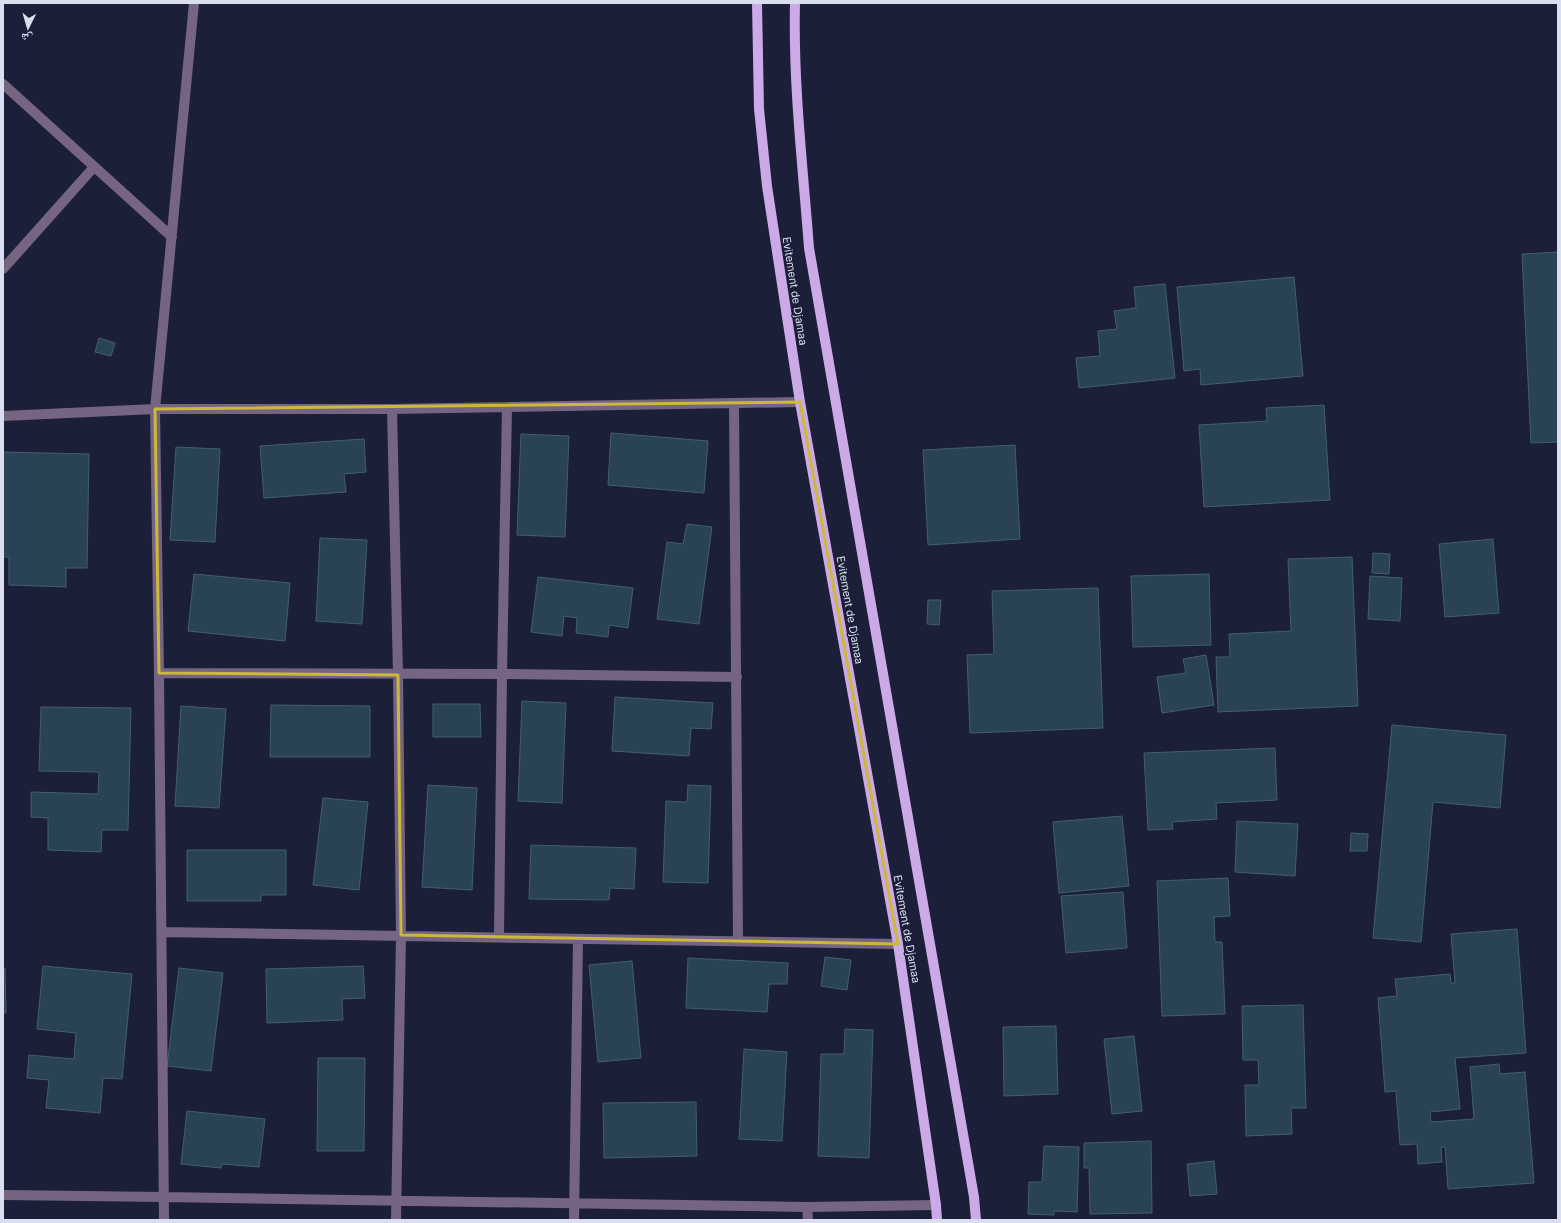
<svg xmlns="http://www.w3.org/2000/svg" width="1561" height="1223" font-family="Inter,'Noto Naskh Arabic',sans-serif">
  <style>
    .building { fill: #294355; stroke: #435e71 }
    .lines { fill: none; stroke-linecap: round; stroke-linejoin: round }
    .minor { stroke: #756583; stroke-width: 10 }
    .major { stroke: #cca9e7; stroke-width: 10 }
    .marked { fill: none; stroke: #ccb939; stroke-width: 3; stroke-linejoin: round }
    .labels { text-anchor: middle; stroke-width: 3; stroke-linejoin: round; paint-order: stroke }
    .street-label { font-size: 11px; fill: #dadeee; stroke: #1b1f37 }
  </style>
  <rect width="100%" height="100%" fill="#1b1f37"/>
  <path class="building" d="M1558,252V442L1531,443L1522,254Z
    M1294,277L1303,376L1201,385L1200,369L1184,371L1177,287Z
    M1165,284L1175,378L1079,388L1076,358L1100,356L1098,331L1117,329L1114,311L1136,308L1134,287Z
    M99,338L115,343L111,356L95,352Z
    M1324,405L1330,500L1204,507L1199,425L1267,421L1266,408Z
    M611,433L708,441L704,493L608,485Z
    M521,434L569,436L565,537L517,535Z
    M364,439L366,472L344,474L346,492L264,498L260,446Z
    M1015,445L1020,539L928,545L923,450Z
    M176,447L220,449L215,542L170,540Z
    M3,452L89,454L87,568H66V587L9,585V557H3Z
    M687,524L712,527L699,624L657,619L667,542L683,544Z
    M320,538L367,540L362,624L316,621Z
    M1493,539L1499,613L1445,617L1439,544Z
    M1373,553L1390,554L1389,574L1372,573Z
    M1352,557L1358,706L1218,712L1216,657H1230L1229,634L1291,631L1288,559Z
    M194,574L290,583L285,641L188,631Z
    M1209,574L1211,645L1133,647L1131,576Z
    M1370,576L1402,578L1400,621L1368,619Z
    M538,577L633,588L628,628L609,625L608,637L576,633L577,618L564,616L562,636L531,632Z
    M1098,588L1103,728L970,733L967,655L994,654L992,591Z
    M928,600H941L939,625L927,624Z
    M1206,655L1214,705L1162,713L1157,677L1186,673L1183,659Z
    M615,697L713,703L711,729L691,728L689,756L612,751Z
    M522,701L566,703L562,803L518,801Z
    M433,704H480L481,737H433Z
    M271,705L370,706V757H270Z
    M181,706L226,709L219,808L175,806Z
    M41,707L131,708L128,830H102L101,852L48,850V818L31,817V792L98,794L99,772L39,771Z
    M1392,725L1506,735L1500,808L1433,802L1421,942L1373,938Z
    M1275,748L1277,800L1216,803L1217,819L1172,822L1173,829L1148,830L1144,753Z
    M428,785L477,788L472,890L422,887Z
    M688,785L711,786L708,883L663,882L666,801L687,802Z
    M323,798L368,802L359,890L313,885Z
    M1122,816L1129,886L1059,893L1053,822Z
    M1237,821L1298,824L1295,876L1235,872Z
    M1351,833L1368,834L1367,851H1350Z
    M531,845L636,848L634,889L610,888L609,900L529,899Z
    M187,850H286V895H261V901H187Z
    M1228,878L1230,916L1214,917L1215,942H1222L1225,1014L1162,1016L1157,881Z
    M1123,892L1127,948L1066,953L1061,896Z
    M1517,929L1526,1053L1455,1058L1460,1109L1430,1112L1431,1122L1474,1119L1470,1067L1499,1064L1500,1074L1525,1072L1534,1183L1448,1189L1445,1147H1441L1442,1162L1418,1164L1417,1144L1400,1145L1396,1091L1385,1092L1378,998L1397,996L1395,979L1450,974L1451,983H1455L1451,934Z
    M825,957L851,960L847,990L821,986Z
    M688,958L788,963L787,984H769L767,1012L686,1008Z
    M632,961L641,1058L598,1062L589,965Z
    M43,966L132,974L122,1079L103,1078L100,1113L46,1108L49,1080L27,1078L29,1055L74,1059L76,1033L37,1029Z
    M363,966L365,998L342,999L343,1020L267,1023L266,969Z
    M3,968H5L6,1013H3Z
    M179,968L223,973L211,1071L167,1066Z
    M1303,1005L1306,1108H1291L1292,1134L1246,1136L1245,1085H1259L1258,1060H1243L1242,1006Z
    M1056,1026L1058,1094L1004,1096L1003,1027Z
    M845,1029L873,1030L869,1158L818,1156L821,1054H844Z
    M1134,1036L1142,1111L1112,1114L1104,1039Z
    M744,1049L787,1052L782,1141L739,1139Z
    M318,1058H365L364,1151H317Z
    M696,1102L697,1156L604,1158L603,1103Z
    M187,1111L265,1119L259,1167L222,1164L221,1168L181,1164Z
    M1151,1141L1152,1213L1090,1214L1089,1168H1084V1143Z
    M1044,1146L1079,1147L1077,1212L1054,1211V1215L1028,1214L1029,1182H1042Z
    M1214,1161L1217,1194L1190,1196L1187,1164Z"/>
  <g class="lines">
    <path class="minor" d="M3,84L172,237
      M3,269L94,167
      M734,403L738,941
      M392,409L398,675L401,935L396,1220
      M3,416L155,409H392L800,402
      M159,673L502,674L737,677
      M162,932L898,944
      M499,937L502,674L507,407
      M3,1195L164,1197L807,1207L936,1205
      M807,1207L808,1220
      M164,1220L159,673L155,409L194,3
      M574,1220L578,939"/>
    <path class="major" d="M757,3L759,109L767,186L800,402L898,944L936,1205L937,1220
      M795,3C793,85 803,167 809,248L974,1197L976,1220"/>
  </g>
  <path class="marked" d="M800,402L898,944L401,935L398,675L159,673L155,409Z"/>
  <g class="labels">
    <g class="street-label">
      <text transform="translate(795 291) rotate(81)" y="4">Evitement de Djamaa</text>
      <text transform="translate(850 610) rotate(80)" y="4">Evitement de Djamaa</text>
      <text transform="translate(907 929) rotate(80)" y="4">Evitement de Djamaa</text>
    </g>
  </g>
  <rect width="1561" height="1223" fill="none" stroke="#dadeee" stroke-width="8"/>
  <g transform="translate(28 28) rotate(185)" stroke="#1b1f37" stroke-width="3" paint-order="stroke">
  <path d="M0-3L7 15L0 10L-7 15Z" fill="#dadeee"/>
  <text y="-6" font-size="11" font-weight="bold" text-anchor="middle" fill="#dadeee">ش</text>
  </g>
</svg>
